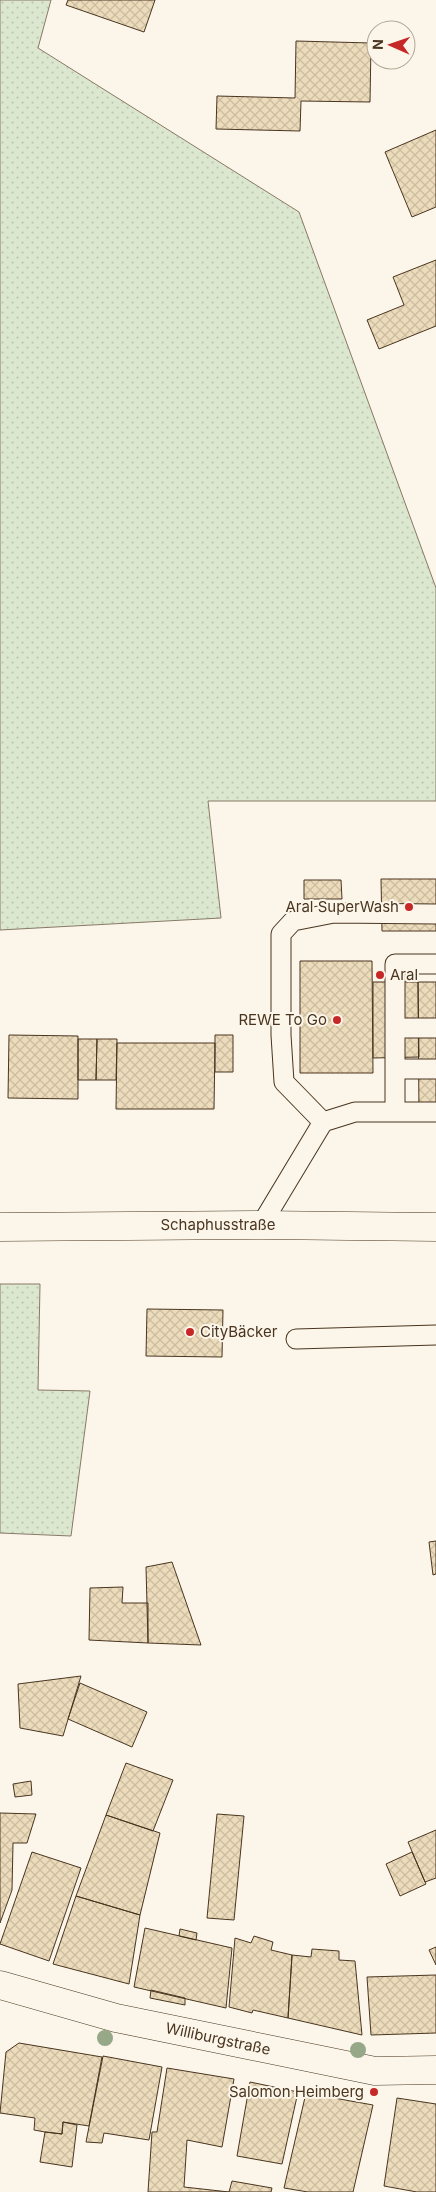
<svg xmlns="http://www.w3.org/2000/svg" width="436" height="2192" font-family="Inter,sans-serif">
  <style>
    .grass { fill: url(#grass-dots); stroke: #887966 }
    .building { fill: url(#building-cross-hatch); stroke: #4a3520 }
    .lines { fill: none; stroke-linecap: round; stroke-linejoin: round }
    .lane-casing { stroke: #4a3520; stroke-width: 21 }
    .street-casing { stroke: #4a3520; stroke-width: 29 }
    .secondary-casing { stroke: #4a3520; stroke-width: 29 }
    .lane { stroke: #fbf6e9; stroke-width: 19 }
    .street { stroke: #fbf6e9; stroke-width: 28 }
    .secondary { stroke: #fbf6e9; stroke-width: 28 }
    .tree { fill: #96a887 }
    .poi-dot { fill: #c62828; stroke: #fbf6e9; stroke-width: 2 }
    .labels { text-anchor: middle; stroke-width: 4; stroke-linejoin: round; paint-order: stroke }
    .poi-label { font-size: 15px; fill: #4a3520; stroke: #fbf6e9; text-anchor: end }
    .street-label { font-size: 15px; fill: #4a3520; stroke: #fbf6e9 }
  </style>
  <defs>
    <pattern id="grass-dots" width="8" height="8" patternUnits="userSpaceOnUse" patternTransform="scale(1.25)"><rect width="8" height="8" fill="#dce7d0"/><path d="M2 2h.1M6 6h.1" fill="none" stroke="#bec7b2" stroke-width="1.8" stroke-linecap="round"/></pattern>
    <pattern id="building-cross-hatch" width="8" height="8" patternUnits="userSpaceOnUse" patternTransform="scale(1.25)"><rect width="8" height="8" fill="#ecdcbc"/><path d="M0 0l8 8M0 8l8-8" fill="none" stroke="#ccbda1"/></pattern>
  </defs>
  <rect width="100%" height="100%" fill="#fbf6e9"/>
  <path class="grass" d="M0,0H51L38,48L299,212L436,588V801H208L221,918L0,930Z
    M0,1284H40L38,1390L90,1391L71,1536L0,1533Z"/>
  <path class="building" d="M68,0H155L144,32L66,5Z
    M296,41L371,43L370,102L301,101L300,131L216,129L217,96L295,98Z
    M436,130V207L412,217L385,152Z
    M436,260V326L379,349L367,320L404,305L393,277Z
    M381,879H436V931H382Z
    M304,880H341L342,899H304Z
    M300,961H372L373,1073H300Z
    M373,982H418L419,1057L373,1058Z
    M418,982H436V1117H419Z
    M9,1035L78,1036V1099L8,1098Z
    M215,1035H233V1072H215Z
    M78,1039H97L96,1080H78Z
    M97,1039H117L116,1080H96Z
    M117,1043H215L214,1109H116Z
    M147,1309L223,1310L222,1357L146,1356Z
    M436,1541V1574L433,1575L429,1542Z
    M172,1562L201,1645L148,1643L146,1567Z
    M123,1587L122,1603H148V1643L89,1640L90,1588Z
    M81,1676L63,1736L20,1728L18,1684Z
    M80,1683L147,1712L132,1747L68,1719Z
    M126,1763L173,1780L153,1831L106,1815Z
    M31,1781L32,1795L15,1797L13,1784Z
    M0,1813L36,1814L27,1843H13L12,1890L0,1923Z
    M217,1814L244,1816L234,1920L207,1918Z
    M106,1815L160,1833L140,1915L76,1896Z
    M436,1830V1878L425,1882L408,1842Z
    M32,1852L81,1868L49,1961L0,1944Z
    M412,1852L426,1884L400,1896L386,1864Z
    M76,1896L140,1915L129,1984L53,1964Z
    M145,1928L232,1948L226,2008L134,1987Z
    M180,1929L197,1933L196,1940L179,1936Z
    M254,1936L273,1942L271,1950L292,1955L288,2018L253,2010L252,2013L229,2007L235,1938L251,1943Z
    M436,1947V1965L429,1950Z
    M312,1949L339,1951V1960L355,1961L362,2035L288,2018L292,1955L311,1957Z
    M436,1975V2033L371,2035L367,1977Z
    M151,1990L185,1998V2005L150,1998Z
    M19,2043L102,2057L89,2126L63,2122L62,2134L45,2132L34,2130L35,2118L0,2113L6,2052Z
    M103,2056L162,2067L149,2140L104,2133L102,2143L86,2142Z
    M167,2068L234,2079L222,2147L187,2140L184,2187L229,2192H148L152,2132H157Z
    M250,2082L298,2092L282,2164L237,2156Z
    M306,2093L373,2105L353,2192H308L284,2188Z
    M397,2098L436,2104V2192H417L384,2186Z
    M63,2122L77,2125L72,2167L40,2162L45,2132L62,2134Z
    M232,2181L272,2188L271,2192H229Z"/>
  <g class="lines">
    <g class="lane-casing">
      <path id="lane" d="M395,1028H436
        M395,1069H436
        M395,1112V964H436
        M323,1122L284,1082L281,1035V934L293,921L334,913L436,914
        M261,1225L323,1122L355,1112H436
        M296,1339L436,1335"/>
    </g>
    <g class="street-casing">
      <path id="street" d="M0,1985L116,2018L375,2071L436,2070"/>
    </g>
    <g class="secondary-casing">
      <path id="secondary" d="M0,1227L261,1225L436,1227"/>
    </g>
    <use href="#lane" class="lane"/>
    <use href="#street" class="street"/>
    <use href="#secondary" class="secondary"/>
  </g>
  <g class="tree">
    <circle cx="105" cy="2038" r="8"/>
    <circle cx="358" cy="2050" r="8"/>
  </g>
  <g class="poi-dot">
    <circle cx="409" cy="907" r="5"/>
    <circle cx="380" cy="975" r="5"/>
    <circle cx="337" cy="1020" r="5"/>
    <circle cx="190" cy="1332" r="5"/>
    <circle cx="374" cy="2092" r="5"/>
  </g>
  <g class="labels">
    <g class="poi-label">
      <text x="399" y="912">Aral SuperWash</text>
      <text x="390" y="980" text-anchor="start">Aral</text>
      <text x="327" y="1025">REWE To Go</text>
      <text x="200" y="1337" text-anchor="start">CityBäcker</text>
      <text x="364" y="2097">Salomon Heimberg</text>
    </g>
    <g class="street-label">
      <text x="218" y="1230">Schaphusstraße</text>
      <text transform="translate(218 2039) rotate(12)" y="5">Williburgstraße</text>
    </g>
  </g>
  <g transform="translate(391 45) rotate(272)"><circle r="24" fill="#fbf6e9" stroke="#b4a999"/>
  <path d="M0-4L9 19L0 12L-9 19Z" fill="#c62828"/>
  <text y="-8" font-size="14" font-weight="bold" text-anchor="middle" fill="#4a3520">N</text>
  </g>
</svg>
